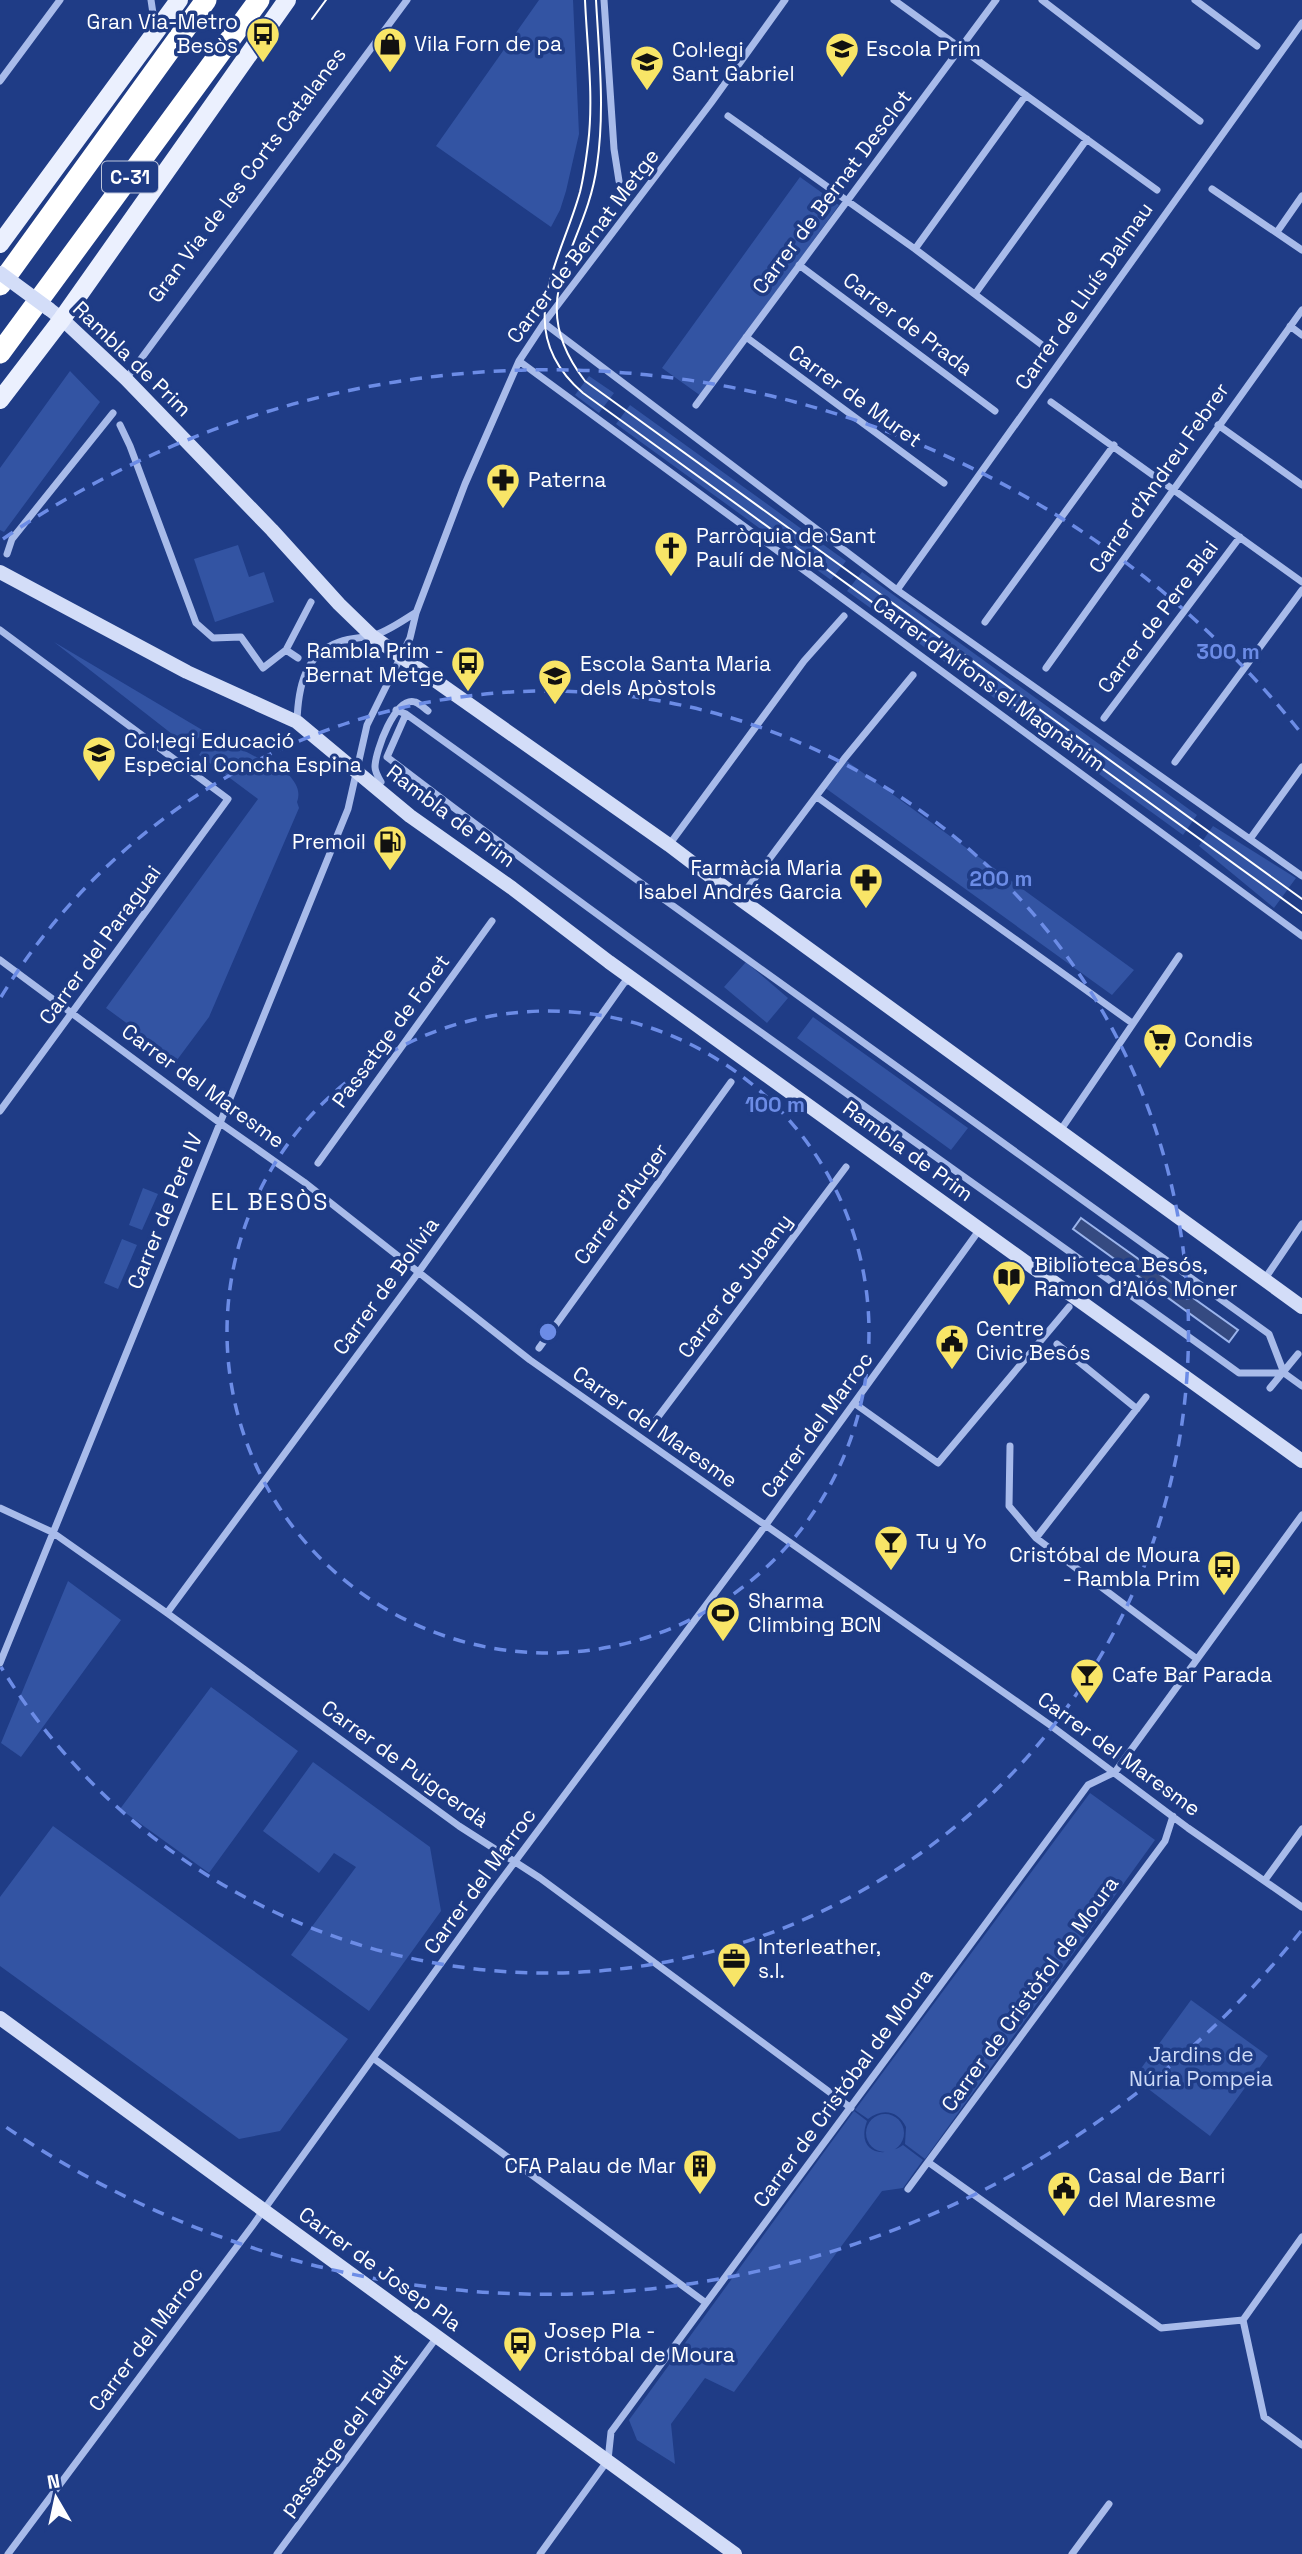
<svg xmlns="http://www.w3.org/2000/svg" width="1302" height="2554" font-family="'Space Grotesk',sans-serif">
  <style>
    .green { fill: #3354a3 }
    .water { fill: #354a81; stroke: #9bb4ec; stroke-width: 2 }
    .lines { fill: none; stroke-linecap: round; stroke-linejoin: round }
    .street { stroke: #a8bbea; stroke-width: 7 }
    .secondary { stroke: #d3ddf8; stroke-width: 14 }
    .primary { stroke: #ebf0fe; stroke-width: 18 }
    .highway { stroke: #fff; stroke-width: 21 }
    .tram { stroke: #fff; stroke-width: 2 }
    .secondary-bridge { stroke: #d3ddf8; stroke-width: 14 }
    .ring { fill: none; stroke: #6c8ce6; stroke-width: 3.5; stroke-dasharray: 12 9 }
    .labels { text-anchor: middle; stroke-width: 7; stroke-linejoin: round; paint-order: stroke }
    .shield { fill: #1f3c86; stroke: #bcc4db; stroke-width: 2 }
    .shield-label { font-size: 19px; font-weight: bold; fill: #fff }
    .poi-label { font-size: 21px; fill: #fff; stroke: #1f3c86; text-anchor: start }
    .street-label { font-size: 21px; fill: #fff; stroke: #1f3c86 }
    .park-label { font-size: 21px; fill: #ccd9f7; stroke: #1f3c86 }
    .neighbourhood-label { font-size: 23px; letter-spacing: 2px; fill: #fff; stroke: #1f3c86 }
    .centre { fill: #6c8ce6; stroke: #1f3c86; stroke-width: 3.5 }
    .ring-label { font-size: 21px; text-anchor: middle; font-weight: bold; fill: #6c8ce6; stroke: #1f3c86; stroke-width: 7; stroke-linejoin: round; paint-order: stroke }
  </style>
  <rect width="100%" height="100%" fill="#1f3c86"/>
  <path class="green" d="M539,0H573L579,134L566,191L560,210L551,227L436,146Z
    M800,177L839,205L701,396L662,368Z
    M70,371L100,402L4,532L0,530V468Z
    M589,376L614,393L599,413L575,395Z
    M630,405L846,561L831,580L616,424Z
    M238,545L249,577L264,572L274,602L215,622L194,559Z
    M862,572L1197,815L1183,835L847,591Z
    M54,642L204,731L190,748Z
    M213,734L288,774C296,783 301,791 297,802L299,808L209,1017L177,1060L106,1008L258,799L199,755Z
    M844,759L1134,970L1112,995L824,787Z
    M1213,826L1296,878L1274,908L1199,846Z
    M746,962L788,998L767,1023L724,987Z
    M813,1017L968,1128L951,1150L797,1038Z
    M143,1188L158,1194L142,1230L129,1225Z
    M122,1239L137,1245L118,1289L104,1283Z
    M68,1581L121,1620L21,1757L1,1743Z
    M211,1687L298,1751L209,1873L120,1809Z
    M313,1762L430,1847L441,1911L369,2011L291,1955L356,1867L334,1853L319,1873L263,1831Z
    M1090,1793L1155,1840L925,2159L905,2144L906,2127C898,2110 882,2108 868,2119L855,2110Z
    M53,1826L348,2039L280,2131L239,2139L0,1966V1897Z
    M1191,2000L1268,2056L1210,2136L1134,2078Z
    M854,2111L867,2121C856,2151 881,2160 903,2145L923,2160L903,2188L882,2191L734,2392L705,2378L671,2424L675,2464L637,2440L629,2420Z
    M866 2133a19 19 0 1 1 38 0a19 19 0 1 1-38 0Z"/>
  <path class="water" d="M1081,1218L1238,1330L1229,1342L1073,1229Z"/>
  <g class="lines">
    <path class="street" d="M151,0L155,27
      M604,0L614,149L619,181
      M894,0L1157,190
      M1042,0L1200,121
      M1195,0L1257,46
      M0,81L60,0
      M728,116L915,249L1046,348
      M1212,189L1302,250
      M1277,232L1302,196
      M915,249L1026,95
      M799,265L995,411
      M975,294L1087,139
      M544,323L897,590L1302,876
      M1290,326L1302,335
      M746,337L944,483
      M519,361L1302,936
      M126,379L407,0
      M1051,402L1302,582
      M696,405L996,0
      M120,425L130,446L196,623L213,638L241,637L263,668L286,650L298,658
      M1218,425L1302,485
      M7,554L12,539L113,413
      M897,590L1302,23
      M985,622L1114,445
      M0,630L228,799L0,1111
      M286,650L311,602
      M1046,668L1302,310
      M396,710L406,714L1269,1334L1284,1373L1302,1386
      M406,714L387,757C665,970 955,1168 1239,1373H1284
      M1104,718L1240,537
      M297,722C298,689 304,654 339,642C350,638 361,638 372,636C387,632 402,621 415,613
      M1175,762L1302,590
      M381,782C378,777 375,772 375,767C375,752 395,696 415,702C419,703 424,708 428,711
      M817,797L1132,1023
      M1250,839L1302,767
      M669,845L804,661L844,616
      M740,898L844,759L913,675
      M0,960L220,1123L304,1182L530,1360L1050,1725L1188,1828L1302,1907
      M1060,1131L1179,956
      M318,1163L492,921
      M1264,1280L1302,1224
      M1057,1344L1137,1409
      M539,1348L731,1082
      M1270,1388L1298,1354
      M854,1403L938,1463L1069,1307
      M652,1425L846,1167
      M1010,1446L1009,1506L1036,1538L1197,1659
      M0,1508L52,1532L167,1613L459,1826L540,1878L851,2108
      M1036,1538L1146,1397
      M167,1613L418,1273L624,983L631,979
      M0,1663L348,809L367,725L410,638L416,613L465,484L519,361L544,323L711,103L785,0
      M1265,1880L1302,1829
      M373,2058L706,2303
      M928,2162L1161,2328L1243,2320
      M908,2189L1165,1841L1173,1816
      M1243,2320L1264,2417L1302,2445
      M1243,2320L1302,2237
      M8,2554L253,2225L490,1895L765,1526L980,1229
      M277,2554L437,2337
      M540,2554L608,2460L611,2432L1088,1785L1115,1772L1302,1515
      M1072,2554L1109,2504"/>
    <path class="secondary" d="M49,309L62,319L126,379L272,530L339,604L372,636L669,845L740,899L1302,1307
      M0,572L187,672L297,722L410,816L512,888L609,962L1302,1461
      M0,2018L735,2554"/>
    <path class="primary" d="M0,244L179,0
      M0,400L62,319L287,0"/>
    <path class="highway" d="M0,285L206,0
      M0,353L259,0"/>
    <path class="tram" d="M585,0C587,47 594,97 588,144C586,160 584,176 580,192C560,264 510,330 583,393L1302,913
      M596,0C599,54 605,111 597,165C586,250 520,297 585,381L1302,899
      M312,19L326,0"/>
    <path class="secondary-bridge" d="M0,273L49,309"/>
  </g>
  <g class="ring">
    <circle cx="548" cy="1332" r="321"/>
    <path d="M1 997A641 641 0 1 1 1 1667"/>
    <path d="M1301 1931A962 962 0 0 1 3 2125M3 539A962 962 0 0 1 1301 733"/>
  </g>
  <defs>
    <g id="bus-pin" transform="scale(1.75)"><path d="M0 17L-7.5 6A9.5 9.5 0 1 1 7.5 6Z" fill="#f8e567" stroke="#1f3c86"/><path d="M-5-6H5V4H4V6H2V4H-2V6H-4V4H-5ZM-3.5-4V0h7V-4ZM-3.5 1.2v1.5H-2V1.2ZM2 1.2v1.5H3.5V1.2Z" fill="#111"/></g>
    <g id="shop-pin" transform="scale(1.75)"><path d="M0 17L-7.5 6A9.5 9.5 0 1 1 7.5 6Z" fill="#f8e567" stroke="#1f3c86"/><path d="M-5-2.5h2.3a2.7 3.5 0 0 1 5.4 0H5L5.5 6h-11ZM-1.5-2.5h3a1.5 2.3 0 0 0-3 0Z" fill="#111"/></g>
    <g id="school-pin" transform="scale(1.75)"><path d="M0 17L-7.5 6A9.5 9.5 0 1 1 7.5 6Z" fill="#f8e567" stroke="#1f3c86"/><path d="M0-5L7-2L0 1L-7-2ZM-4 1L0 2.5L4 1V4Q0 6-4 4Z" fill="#111"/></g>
    <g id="pharmacy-pin" transform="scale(1.75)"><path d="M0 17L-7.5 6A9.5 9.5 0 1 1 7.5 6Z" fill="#f8e567" stroke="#1f3c86"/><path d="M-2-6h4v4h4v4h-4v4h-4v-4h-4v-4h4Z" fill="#111"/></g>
    <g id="church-pin" transform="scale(1.75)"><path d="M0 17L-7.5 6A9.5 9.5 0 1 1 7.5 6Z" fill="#f8e567" stroke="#1f3c86"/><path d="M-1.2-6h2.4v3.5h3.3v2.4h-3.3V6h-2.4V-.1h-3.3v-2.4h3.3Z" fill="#111"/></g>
    <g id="fuel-pin" transform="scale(1.75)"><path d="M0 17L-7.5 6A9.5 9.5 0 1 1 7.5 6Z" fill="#f8e567" stroke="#1f3c86"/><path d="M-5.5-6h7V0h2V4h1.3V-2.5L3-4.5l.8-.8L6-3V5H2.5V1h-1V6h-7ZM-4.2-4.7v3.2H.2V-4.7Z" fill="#111"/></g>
    <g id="supermarket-pin" transform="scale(1.75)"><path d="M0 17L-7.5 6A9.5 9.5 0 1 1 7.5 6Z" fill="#f8e567" stroke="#1f3c86"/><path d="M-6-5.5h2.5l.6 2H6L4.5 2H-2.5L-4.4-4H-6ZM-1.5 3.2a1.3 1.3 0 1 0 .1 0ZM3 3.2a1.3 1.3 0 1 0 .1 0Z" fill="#111"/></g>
    <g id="library-pin" transform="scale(1.75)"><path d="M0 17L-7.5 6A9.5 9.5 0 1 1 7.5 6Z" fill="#f8e567" stroke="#1f3c86"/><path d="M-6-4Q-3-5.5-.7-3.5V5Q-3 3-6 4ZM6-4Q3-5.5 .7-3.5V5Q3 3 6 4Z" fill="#111"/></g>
    <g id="civic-pin" transform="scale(1.75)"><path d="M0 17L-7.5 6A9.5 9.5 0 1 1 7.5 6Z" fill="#f8e567" stroke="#1f3c86"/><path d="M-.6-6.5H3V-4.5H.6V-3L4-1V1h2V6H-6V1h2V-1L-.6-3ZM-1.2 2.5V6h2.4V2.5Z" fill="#111"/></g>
    <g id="bar-pin" transform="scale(1.75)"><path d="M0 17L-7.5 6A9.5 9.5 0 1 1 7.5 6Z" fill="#f8e567" stroke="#1f3c86"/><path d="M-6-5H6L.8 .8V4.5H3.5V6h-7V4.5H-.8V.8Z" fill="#111"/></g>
    <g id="stadium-pin" transform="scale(1.75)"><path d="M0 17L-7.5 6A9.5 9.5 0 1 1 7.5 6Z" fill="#f8e567" stroke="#1f3c86"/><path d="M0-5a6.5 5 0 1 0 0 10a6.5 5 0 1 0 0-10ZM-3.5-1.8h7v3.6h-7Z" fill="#111"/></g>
    <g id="office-pin" transform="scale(1.75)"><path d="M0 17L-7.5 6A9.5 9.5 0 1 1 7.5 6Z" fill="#f8e567" stroke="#1f3c86"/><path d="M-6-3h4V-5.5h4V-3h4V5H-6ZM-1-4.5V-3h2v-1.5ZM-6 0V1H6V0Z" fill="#111"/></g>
    <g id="building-pin" transform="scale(1.75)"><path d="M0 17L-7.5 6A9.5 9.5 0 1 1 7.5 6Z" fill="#f8e567" stroke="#1f3c86"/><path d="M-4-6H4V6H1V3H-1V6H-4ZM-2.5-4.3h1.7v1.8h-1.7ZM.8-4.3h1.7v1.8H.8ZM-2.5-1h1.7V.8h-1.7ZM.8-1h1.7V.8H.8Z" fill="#111"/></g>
  </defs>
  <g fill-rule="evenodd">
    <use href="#bus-pin" x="263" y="34"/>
    <use href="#shop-pin" x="390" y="44"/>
    <use href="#school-pin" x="842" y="49"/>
    <use href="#school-pin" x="647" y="62"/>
    <use href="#pharmacy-pin" x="503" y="480"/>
    <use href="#church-pin" x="671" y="548"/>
    <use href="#bus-pin" x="468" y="663"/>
    <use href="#school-pin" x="555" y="676"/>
    <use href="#school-pin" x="99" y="753"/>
    <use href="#fuel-pin" x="390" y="842"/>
    <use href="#pharmacy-pin" x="866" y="880"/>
    <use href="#supermarket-pin" x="1160" y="1040"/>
    <use href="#library-pin" x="1009" y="1277"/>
    <use href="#civic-pin" x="952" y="1341"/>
    <use href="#bar-pin" x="891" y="1542"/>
    <use href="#bus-pin" x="1224" y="1567"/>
    <use href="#stadium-pin" x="723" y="1613"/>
    <use href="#bar-pin" x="1087" y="1675"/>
    <use href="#office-pin" x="734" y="1959"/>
    <use href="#building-pin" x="700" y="2166"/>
    <use href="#civic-pin" x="1064" y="2188"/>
    <use href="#bus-pin" x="520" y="2343"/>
  </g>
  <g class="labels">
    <rect class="shield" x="102" y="161.5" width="56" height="31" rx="5"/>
    <g class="shield-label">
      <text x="130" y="184">C-31</text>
    </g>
    <g class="poi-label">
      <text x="238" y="29" text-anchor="end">Gran Via-Metro<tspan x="238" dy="24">Besòs</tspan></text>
      <text x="414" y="51">Vila Forn de pa</text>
      <text x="866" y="56">Escola Prim</text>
      <text x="672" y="57">Col·legi<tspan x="672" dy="24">Sant Gabriel</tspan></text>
      <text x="528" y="487">Paterna</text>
      <text x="696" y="543">Parròquia de Sant<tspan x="696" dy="24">Paulí de Nola</tspan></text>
      <text x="444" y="658" text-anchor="end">Rambla Prim -<tspan x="444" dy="24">Bernat Metge</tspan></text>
      <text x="580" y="671">Escola Santa Maria<tspan x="580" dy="24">dels Apòstols</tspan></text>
      <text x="124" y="748">Col·legi Educació<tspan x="124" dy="24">Especial Concha Espina</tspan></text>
      <text x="366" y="849" text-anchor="end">Premoil</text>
      <text x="842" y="875" text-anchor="end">Farmàcia Maria<tspan x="842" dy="24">Isabel Andrés Garcia</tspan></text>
      <text x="1184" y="1047">Condis</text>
      <text x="1034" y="1272">Biblioteca Besós,<tspan x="1034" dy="24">Ramon d'Alós Moner</tspan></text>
      <text x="976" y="1336">Centre<tspan x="976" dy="24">Civic Besós</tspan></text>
      <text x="916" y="1549">Tu y Yo</text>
      <text x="1200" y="1562" text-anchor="end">Cristóbal de Moura<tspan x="1200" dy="24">- Rambla Prim</tspan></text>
      <text x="748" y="1608">Sharma<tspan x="748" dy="24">Climbing BCN</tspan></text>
      <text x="1112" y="1682">Cafe Bar Parada</text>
      <text x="758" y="1954">Interleather,<tspan x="758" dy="24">s.l.</tspan></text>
      <text x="676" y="2173" text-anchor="end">CFA Palau de Mar</text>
      <text x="1088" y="2183">Casal de Barri<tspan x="1088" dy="24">del Maresme</tspan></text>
      <text x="544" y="2338">Josep Pla -<tspan x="544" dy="24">Cristóbal de Moura</tspan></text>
    </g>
    <g class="street-label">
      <text transform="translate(247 175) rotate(-53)" y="7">Gran Via de les Corts Catalanes</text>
      <text transform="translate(832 192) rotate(-53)" y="7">Carrer de Bernat Desclot</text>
      <text transform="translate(583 246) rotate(-53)" y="7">Carrer de Bernat Metge</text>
      <text transform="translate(1084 296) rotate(-55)" y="7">Carrer de Lluís Dalmau</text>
      <text transform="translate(908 324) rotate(37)" y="7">Carrer de Prada</text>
      <text transform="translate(132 359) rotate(44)" y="7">Rambla de Prim</text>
      <text transform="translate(855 396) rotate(36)" y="7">Carrer de Muret</text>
      <text transform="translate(1159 478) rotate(-55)" y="7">Carrer d'Andreu Febrer</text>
      <text transform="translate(1158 617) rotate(-53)" y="7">Carrer de Pere Blai</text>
      <text transform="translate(989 684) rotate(36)" y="7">Carrer d'Alfons el Magnànim</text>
      <text transform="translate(451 816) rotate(37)" y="7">Rambla de Prim</text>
      <text transform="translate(100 945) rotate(-54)" y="7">Carrer del Paraguai</text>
      <text transform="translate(391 1031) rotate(-54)" y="7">Passatge de Foret</text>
      <text transform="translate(203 1086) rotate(36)" y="7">Carrer del Maresme</text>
      <text transform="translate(908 1151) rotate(36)" y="7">Rambla de Prim</text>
      <text transform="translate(621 1204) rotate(-54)" y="7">Carrer d'Auger</text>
      <text transform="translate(165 1211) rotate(-68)" y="7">Carrer de Pere IV</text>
      <text transform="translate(386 1286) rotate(-54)" y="7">Carrer de Bolívia</text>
      <text transform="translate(735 1286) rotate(-53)" y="7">Carrer de Jubany</text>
      <text transform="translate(817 1425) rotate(-54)" y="7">Carrer del Marroc</text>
      <text transform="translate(655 1427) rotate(35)" y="7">Carrer del Maresme</text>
      <text transform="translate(1119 1754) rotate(36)" y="7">Carrer del Maresme</text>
      <text transform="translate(405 1764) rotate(36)" y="7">Carrer de Puigcerdà</text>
      <text transform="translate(480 1881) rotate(-54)" y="7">Carrer del Marroc</text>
      <text transform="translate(1030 1994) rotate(-54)" y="7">Carrer de Cristòfol de Moura</text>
      <text transform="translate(843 2088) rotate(-54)" y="7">Carrer de Cristóbal de Moura</text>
      <text transform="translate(380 2269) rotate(36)" y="7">Carrer de Josep Pla</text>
      <text transform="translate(146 2339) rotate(-53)" y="7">Carrer del Marroc</text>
      <text transform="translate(344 2435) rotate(-53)" y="7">passatge del Taulat</text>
    </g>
    <g class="park-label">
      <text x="1201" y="2062">Jardins de<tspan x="1201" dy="24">Núria Pompeia</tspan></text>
    </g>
    <g class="neighbourhood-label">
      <text x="270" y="1210">EL BESÒS</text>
    </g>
  </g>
  <circle cx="548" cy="1332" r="10" class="centre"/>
  <g class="ring-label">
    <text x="1228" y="659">300 m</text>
    <text x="1001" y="886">200 m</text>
    <text x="775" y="1112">100 m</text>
  </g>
  <g transform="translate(56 2498) rotate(351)" stroke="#1f3c86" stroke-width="5" paint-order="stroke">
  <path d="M0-5L12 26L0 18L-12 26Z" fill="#ffffff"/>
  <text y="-10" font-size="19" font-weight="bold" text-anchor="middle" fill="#ffffff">N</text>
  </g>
</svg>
